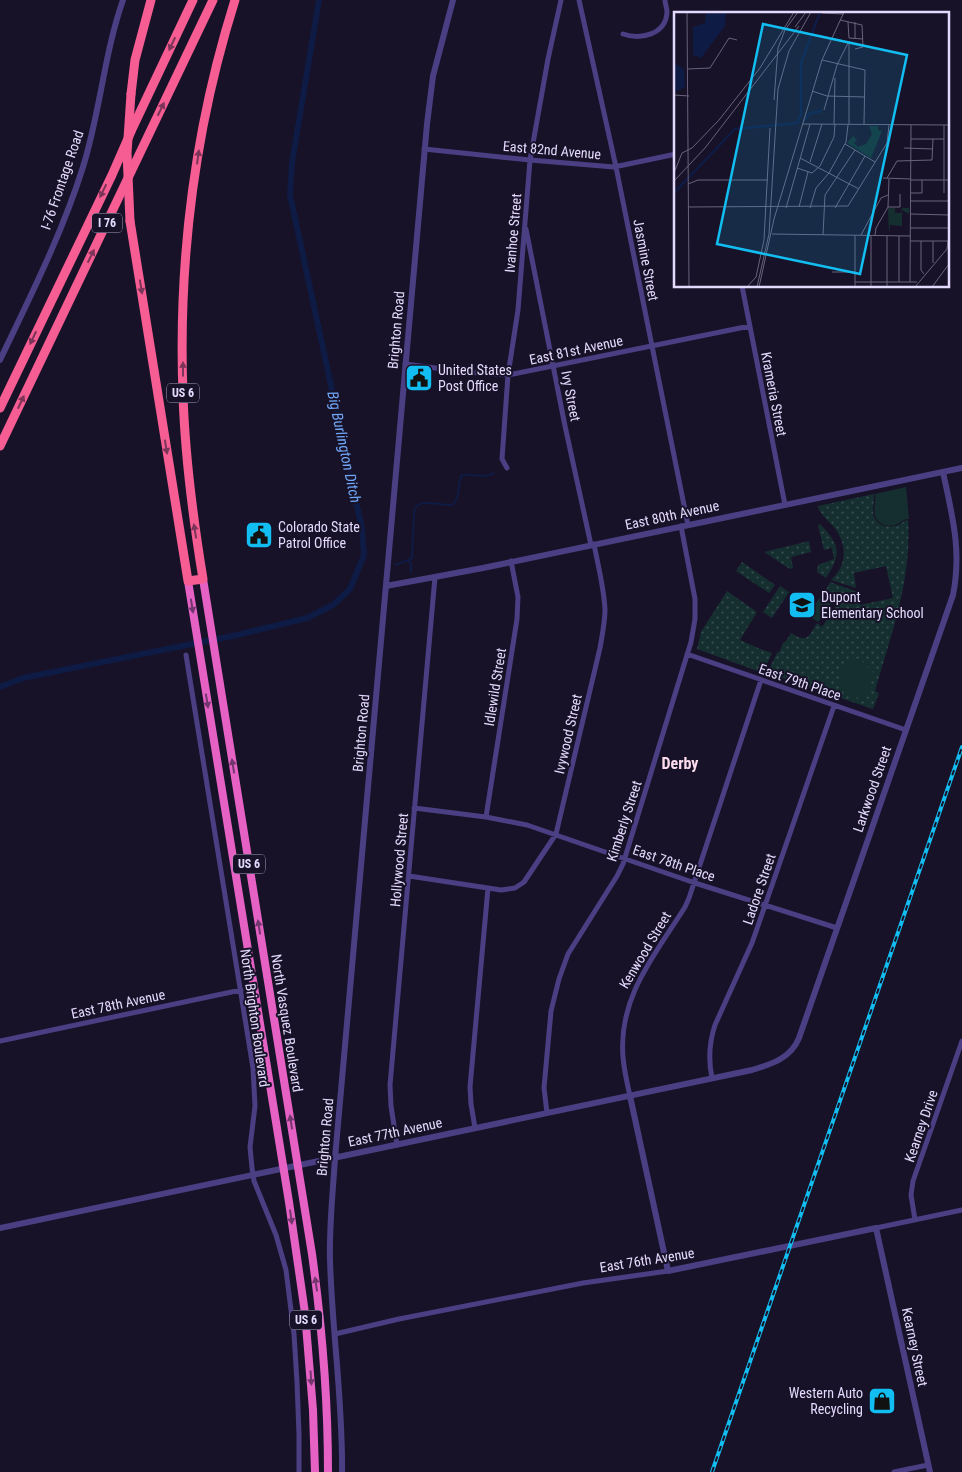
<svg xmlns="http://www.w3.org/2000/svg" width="962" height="1472" font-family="'Roboto Condensed',sans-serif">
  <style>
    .grass { fill: url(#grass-dots) }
    .pitch { fill: #152f31 }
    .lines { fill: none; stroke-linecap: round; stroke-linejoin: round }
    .stream { stroke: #0e1b44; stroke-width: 2 }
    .canal { stroke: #0e1b44; stroke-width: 6 }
    .minor { stroke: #4b3f84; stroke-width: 5 }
    .tertiary { stroke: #4b3f84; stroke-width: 6 }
    .trunk { stroke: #e562c4; stroke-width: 8 }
    .motorway { stroke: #f65d92; stroke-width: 9 }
    .rail-casing { stroke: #12bef1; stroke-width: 4 }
    .rail { stroke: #181228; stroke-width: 2; stroke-dasharray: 5.5; stroke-linecap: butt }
    .motorway-bridge { stroke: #f65d92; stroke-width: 9 }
    .oneway { fill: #7c3458 }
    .oneway2 { fill: #74366e }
    .labels { text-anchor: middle; stroke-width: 4; stroke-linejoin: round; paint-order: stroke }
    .shield { fill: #181228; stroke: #a69ebd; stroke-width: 1 }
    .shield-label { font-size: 12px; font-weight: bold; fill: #e3dafd }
    .street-label { font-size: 14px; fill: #e3dafd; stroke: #181228 }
    .poi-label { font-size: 14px; fill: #e3dafd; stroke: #181228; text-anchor: start }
    .water-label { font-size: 15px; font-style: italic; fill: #6fa6f7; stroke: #181228 }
    .quarter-label { font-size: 16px; font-weight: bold; fill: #fddced; stroke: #181228 }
    .inset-river { fill: none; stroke: #0e1b44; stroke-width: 2.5 }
    .inset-road { fill: none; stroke: #69627d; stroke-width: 1 }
    .view { fill: #12bef1; fill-opacity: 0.15; stroke: #12bef1; stroke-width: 2.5 }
    .inset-edge { fill: none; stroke: #e3dafd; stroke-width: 2.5 }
  </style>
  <defs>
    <pattern id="grass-dots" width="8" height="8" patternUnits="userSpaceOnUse" patternTransform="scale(1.25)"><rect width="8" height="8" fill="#152f31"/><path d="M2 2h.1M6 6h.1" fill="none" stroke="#374d50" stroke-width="1.8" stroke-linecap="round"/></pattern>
  </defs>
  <rect width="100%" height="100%" fill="#181228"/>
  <path class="grass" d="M874,494C875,500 873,505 873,511C873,522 883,528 893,526C900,526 902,521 908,520C912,579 891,635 875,691L879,693L873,709L767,673L777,653L780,651L783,643L786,641L791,633C807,643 808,638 817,623L822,627L840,599L826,590L830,582L858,592L860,605L893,598L886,566L854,573L856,588L831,580C848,565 847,544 834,527C828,520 820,515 818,506Z
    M820,524C840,545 842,553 826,578L817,572L818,565L834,559L832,548L824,550L818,525Z
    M809,541L811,552L791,557L793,568L790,569L764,552Z
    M742,562L775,585L769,593L736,571Z
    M780,586L789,592L772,618L763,612Z
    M727,591L757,612L740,640L758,648L772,653L763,673L697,649L701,632Z"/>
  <path class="pitch" d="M906,487L909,519C902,519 900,524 894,525C890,526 886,526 882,524C869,516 877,505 875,494Z
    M825,590L836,597L818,622L808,615Z
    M854,660C867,661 866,667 874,673L870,684L873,685C867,699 867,703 852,695V693L837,686L840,681L841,669L849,662Z"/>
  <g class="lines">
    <path class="stream" d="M408,561L411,563V572
      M395,565L411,559L412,556L414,512C417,496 440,506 452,505C462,497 456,485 462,475C473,473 485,479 494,473"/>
    <path class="canal" d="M0,687L23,678L237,635L307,618L333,605L350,589L364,555L362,529L290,195L292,163L319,0"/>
    <path class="minor" d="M579,0L616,167L688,525
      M623,34C640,40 666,35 667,12C667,8 665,4 665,0
      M424,149L530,160L614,167L676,154
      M526,229L565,426L591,545
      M742,286L785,505
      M405,364L466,372L508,375L750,326
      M507,468L502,459L508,375L518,310L530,160L548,59L561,0
      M687,654L906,730
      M186,655L253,1068L255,1106L250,1147L252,1168L254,1181L276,1235L286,1270L294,1334L297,1382L299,1434V1472
      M414,808L486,817L527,825L695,883L837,928
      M486,817L517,619L518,597L511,561
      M409,876L501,890L515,888L524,882L556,834L600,648C602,636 605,622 605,610C604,587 598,566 594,544
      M0,1041L241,990
      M712,1078C708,1059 709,1043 715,1025L752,943L834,706
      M630,1096C627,1083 624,1070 623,1057C618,997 655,955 685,907L689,898L761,680
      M547,1113L544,1088L551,1011L559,979L568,954L617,876L623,864L691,642L695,619V599L681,526
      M475,1128L471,1104L470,1087L488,888
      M397,1145L391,1106L390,1085L435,577
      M915,1220L911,1195L913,1181L962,1041
      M876,1228L962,1210
      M335,1334L399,1319L583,1283L668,1271
      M894,1472L928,1465"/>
    <path class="tertiary" d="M0,360C30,297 62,234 83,167C100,113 104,54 123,0
      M386,586L483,568L962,468
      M630,1096L668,1271L876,1228L930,1472
      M0,1228L752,1070C772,1064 791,1058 799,1038L953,595C962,550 952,515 943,472
      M342,1472C343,1401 332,1331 330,1260C329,1226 333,1191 335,1158L427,124L433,76L453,0"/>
    <path class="trunk" d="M203,579L312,1254C322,1326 328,1399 328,1472
      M188,581L289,1202L305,1313L313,1410L315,1472"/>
    <path class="motorway" d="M131,94L135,60L151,0
      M130,221L188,581L203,579C193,518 185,457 183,395C178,262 195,127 235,0
      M0,408L112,175L133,127L193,0
      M0,446L213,0"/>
    <g class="rail-casing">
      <path id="rail" d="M712,1472L962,747"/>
    </g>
    <use href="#rail" class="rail"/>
    <path class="motorway-bridge" d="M130,221L127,153L131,94"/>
  </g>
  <defs><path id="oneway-solid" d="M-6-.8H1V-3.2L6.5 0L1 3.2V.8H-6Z" transform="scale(1.25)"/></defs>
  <g class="oneway">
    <use href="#oneway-solid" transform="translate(172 44) rotate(115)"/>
    <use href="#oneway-solid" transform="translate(161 109) rotate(-64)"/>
    <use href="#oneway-solid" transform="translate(198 157) rotate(-82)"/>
    <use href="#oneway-solid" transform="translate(103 191) rotate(116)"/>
    <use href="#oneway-solid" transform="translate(91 256) rotate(-64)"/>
    <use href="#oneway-solid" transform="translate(141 287) rotate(81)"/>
    <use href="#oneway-solid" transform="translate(33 338) rotate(115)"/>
    <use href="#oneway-solid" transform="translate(183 369) rotate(-90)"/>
    <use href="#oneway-solid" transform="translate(21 402) rotate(-65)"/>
    <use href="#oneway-solid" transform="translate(166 447) rotate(81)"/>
    <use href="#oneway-solid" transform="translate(195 531) rotate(-99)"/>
  </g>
  <g class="oneway2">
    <use href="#oneway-solid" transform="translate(192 606) rotate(81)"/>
    <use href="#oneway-solid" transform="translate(207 701) rotate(81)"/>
    <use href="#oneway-solid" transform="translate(233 766) rotate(-99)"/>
    <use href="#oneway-solid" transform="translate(259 927) rotate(-99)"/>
    <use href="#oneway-solid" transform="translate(291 1122) rotate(-99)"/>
    <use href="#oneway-solid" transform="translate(291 1217) rotate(82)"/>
    <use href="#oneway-solid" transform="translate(316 1284) rotate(-98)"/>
    <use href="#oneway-solid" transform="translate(311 1378) rotate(86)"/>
  </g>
  <defs>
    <g id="civic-square" transform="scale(1.4375)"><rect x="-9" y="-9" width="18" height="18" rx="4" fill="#12bef1" stroke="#181228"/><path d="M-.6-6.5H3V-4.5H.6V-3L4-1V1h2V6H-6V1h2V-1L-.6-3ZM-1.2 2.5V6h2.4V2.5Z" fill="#111"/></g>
    <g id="school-square" transform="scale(1.4375)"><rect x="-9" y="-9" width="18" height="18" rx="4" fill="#12bef1" stroke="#181228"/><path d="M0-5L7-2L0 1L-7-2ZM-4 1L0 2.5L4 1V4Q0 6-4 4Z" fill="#111"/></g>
    <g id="shop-square" transform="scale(1.4375)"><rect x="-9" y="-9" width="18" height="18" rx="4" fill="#12bef1" stroke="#181228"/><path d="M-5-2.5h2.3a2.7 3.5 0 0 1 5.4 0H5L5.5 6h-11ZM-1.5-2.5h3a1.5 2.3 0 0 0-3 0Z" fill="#111"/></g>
  </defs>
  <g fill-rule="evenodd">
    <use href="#civic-square" x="419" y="378"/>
    <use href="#civic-square" x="259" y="535"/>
    <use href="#school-square" x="802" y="605"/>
    <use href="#shop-square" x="882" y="1401"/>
  </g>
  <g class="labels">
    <g class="shield">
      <rect x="92" y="213.5" width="30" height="19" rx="4"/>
      <rect x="167" y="383.5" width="32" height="19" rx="4"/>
      <rect x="233" y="854.5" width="32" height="19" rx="4"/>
      <rect x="290" y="1310.5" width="32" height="19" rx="4"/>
    </g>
    <g class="shield-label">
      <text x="107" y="227">I 76</text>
      <text x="183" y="397">US 6</text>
      <text x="249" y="868">US 6</text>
      <text x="306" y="1324">US 6</text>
    </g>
    <g class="street-label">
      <text transform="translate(552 150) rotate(5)" y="5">East 82nd Avenue</text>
      <text transform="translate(62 180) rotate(-71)" y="5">I-76 Frontage Road</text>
      <text transform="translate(513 233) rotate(-85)" y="5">Ivanhoe Street</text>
      <text transform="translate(646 260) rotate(79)" y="5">Jasmine Street</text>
      <text transform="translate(396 330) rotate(-85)" y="5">Brighton Road</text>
      <text transform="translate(576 350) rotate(-12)" y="5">East 81st Avenue</text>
      <text transform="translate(774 394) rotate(79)" y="5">Krameria Street</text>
      <text transform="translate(571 396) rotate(79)" y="5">Ivy Street</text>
      <text transform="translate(672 515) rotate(-12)" y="5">East 80th Avenue</text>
      <text transform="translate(800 682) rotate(19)" y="5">East 79th Place</text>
      <text transform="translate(495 687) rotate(-81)" y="5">Idlewild Street</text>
      <text transform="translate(361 733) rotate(-85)" y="5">Brighton Road</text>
      <text transform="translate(568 734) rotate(-77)" y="5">Ivywood Street</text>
      <text transform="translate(872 789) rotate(-71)" y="5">Larkwood Street</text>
      <text transform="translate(624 821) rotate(-72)" y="5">Kimberly Street</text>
      <text transform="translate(399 860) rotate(-85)" y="5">Hollywood Street</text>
      <text transform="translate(674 863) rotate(19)" y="5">East 78th Place</text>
      <text transform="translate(759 889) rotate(-71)" y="5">Ladore Street</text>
      <text transform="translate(645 950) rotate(-59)" y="5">Kenwood Street</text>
      <text transform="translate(118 1004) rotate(-12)" y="5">East 78th Avenue</text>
      <text transform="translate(255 1018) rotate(82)" y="5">North Brighton Boulevard</text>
      <text transform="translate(287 1023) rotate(81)" y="5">North Vasquez Boulevard</text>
      <text transform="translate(921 1126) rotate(-71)" y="5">Kearney Drive</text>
      <text transform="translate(395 1132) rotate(-12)" y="5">East 77th Avenue</text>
      <text transform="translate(325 1137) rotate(-85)" y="5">Brighton Road</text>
      <text transform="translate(647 1260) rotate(-9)" y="5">East 76th Avenue</text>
      <text transform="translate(915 1347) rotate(78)" y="5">Kearney Street</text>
    </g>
    <g class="poi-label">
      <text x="438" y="375">United States<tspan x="438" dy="16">Post Office</tspan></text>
      <text x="278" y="532">Colorado State<tspan x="278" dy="16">Patrol Office</tspan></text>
      <text x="821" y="602">Dupont<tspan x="821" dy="16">Elementary School</tspan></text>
      <text x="863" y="1398" text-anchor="end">Western Auto<tspan x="863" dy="16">Recycling</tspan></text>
    </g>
    <g class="water-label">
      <text transform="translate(344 447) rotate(78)" y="5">Big Burlington Ditch</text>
    </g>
    <g class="quarter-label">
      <text x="680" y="769">Derby</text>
    </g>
  </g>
  <g transform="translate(674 12)">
    <rect width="275" height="275" fill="#181228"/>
    <path d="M195,114H204V118L208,119L197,146L173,131L179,124L183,128L180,131L184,135L192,132L198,122ZM214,196H221V201H227L228,196H235V202L228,198V214L216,213L215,222Z" fill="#152f31"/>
    <path d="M32,0H52L51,14L27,46L19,43V15L31,11ZM0,51L10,57L11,75L3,79L0,78Z" fill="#0e1b44"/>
    <path class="inset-river" d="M130,109L136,101L148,99M0,181L61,117L123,111L127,103V51L146,0"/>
    <path class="inset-road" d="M13,0L15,275M148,1L170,2M166,8L188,13L189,35L181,37M174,10L175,26L189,27M121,15L132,0M181,27V10M148,48L191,58L190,112M14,57L36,56L55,26L63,28M138,79L153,84L191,85M0,83L15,84M100,88L104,36L111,18L124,0M150,98L163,53L175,29V112M128,112L275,113M160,112L161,66M270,113V181M237,127H270M171,132L201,150M230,136L259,137M126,146L185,177M136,150L148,112M123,156L138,161L146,154L160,125L161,112M0,161L8,141L18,136L45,108L86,56L120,0M209,166L237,167M213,166L223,149L258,148L259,127M237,168H275M0,169L31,136L125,14M14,172L24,168H94M237,181H248V168M237,189H275M14,195L174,194L213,131L215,113M125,195L134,160M214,195H226V182M112,196L136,112M136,196L142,176L155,161L172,130L174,113M161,196L191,144M237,202L275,203M236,216H275M98,222L236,224M149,223L151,183L181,138M187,223L207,186L214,183M201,223L202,216L214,195L215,167M197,224V275M236,229H275M247,229V258L250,262M259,251V229M158,260H181M181,270H243M225,270V224M236,270L237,113M73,275L82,265L90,228L96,116M83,275L95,222L104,77L115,39L137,0M85,275L100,207L148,48L170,0M181,275V223M213,275V224M241,275L273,237L274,229M258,275L275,252"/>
    <path class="view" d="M89,12L233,43L186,262L43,232Z"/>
    <rect width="275" height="275" class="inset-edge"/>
  </g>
</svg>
